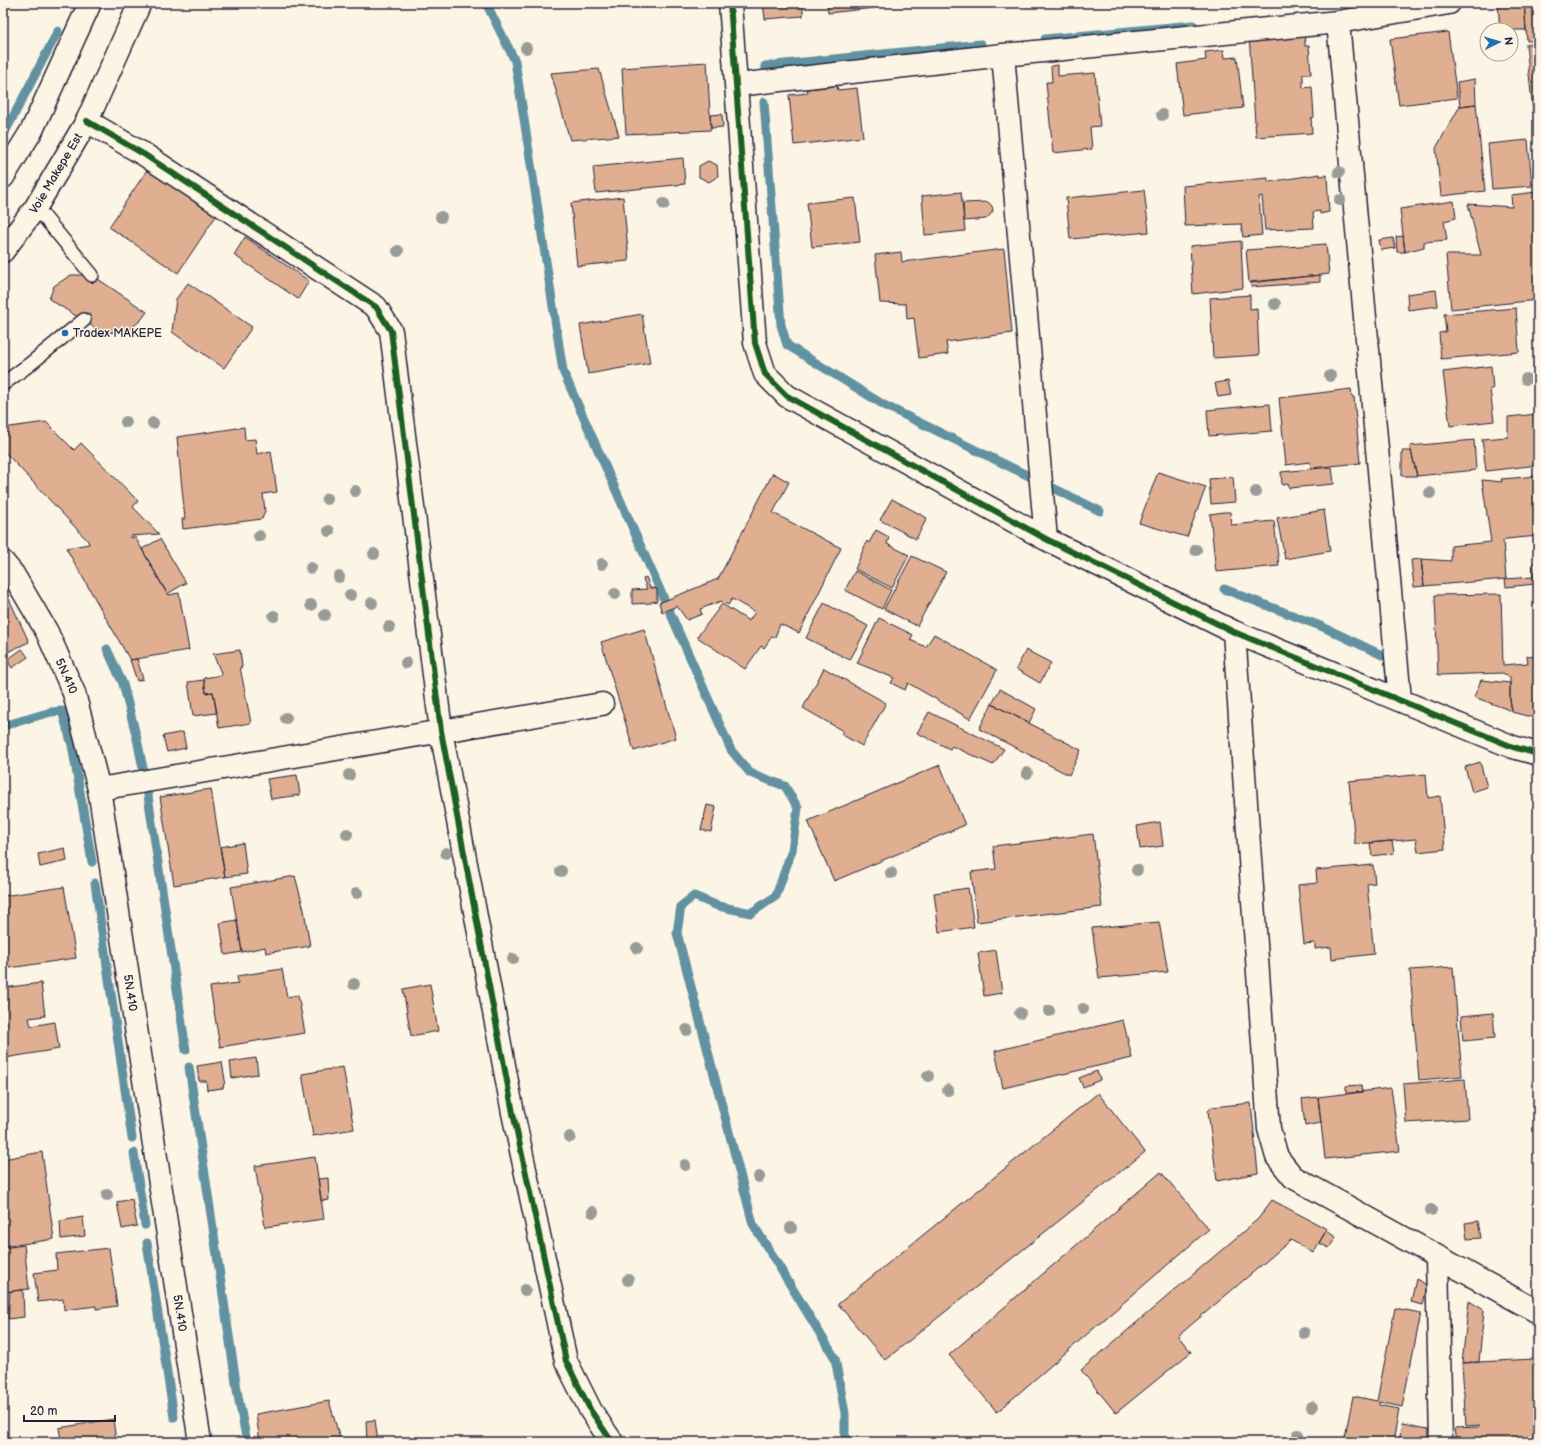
<svg xmlns="http://www.w3.org/2000/svg" width="1541" height="1445" font-family="'Balsamiq Sans',sans-serif">
  <style>
    .lines { fill: none; stroke-linecap: round; stroke-linejoin: round }
    .stream { stroke: #6292a1; stroke-width: 9 }
    .building { fill: #e0af92; stroke: #22223b }
    .service-casing { stroke: #22223b; stroke-width: 16 }
    .minor-casing { stroke: #22223b; stroke-width: 25 }
    .tertiary-casing { stroke: #22223b; stroke-width: 25 }
    .primary-casing { stroke: #22223b; stroke-width: 25 }
    .service { stroke: #fcf5e5; stroke-width: 13 }
    .minor { stroke: #fcf5e5; stroke-width: 22 }
    .tertiary { stroke: #fcf5e5; stroke-width: 22 }
    .primary { stroke: #fcf5e5; stroke-width: 22 }
    .cycleway-casing { stroke: #fcf5e5; stroke-width: 8 }
    .cycleway { stroke: #1b5e20; stroke-width: 6 }
    .tree { fill: #989b96 }
    .poi-dot { fill: #1f6fb2; stroke: #fcf5e5; stroke-width: 1.5 }
    .labels { text-anchor: middle; stroke-width: 3; stroke-linejoin: round; paint-order: stroke }
    .street-label { font-size: 12px; fill: #22223b; stroke: #fcf5e5 }
    .poi-label { font-size: 12px; fill: #22223b; stroke: #fcf5e5; text-anchor: start }
  </style>
  <rect width="100%" height="100%" fill="#fcf5e5"/>
  <filter id="ink" filterUnits="userSpaceOnUse"><feTurbulence type="fractalNoise" baseFrequency=".025" numOctaves="2"/><feDisplacementMap in="SourceGraphic" scale="8" xChannelSelector="R" yChannelSelector="G"/><feConvolveMatrix kernelMatrix="1 2 1 2 8 2 1 2 1" color-interpolation-filters="sRGB"/></filter>
  <g filter="url(#ink)">
    <g class="lines">
      <path class="stream" d="M486,3L515,61L563,371L731,750L750,773L785,786L798,808L792,850L776,896L751,913L718,906L694,896L681,906L677,933L753,1224L835,1358L845,1413V1436L850,1442
        M1045,39L1193,25
        M765,66L981,44
        M764,102L781,325L787,345L884,405L1100,511
        M3,136L58,31
        M1224,589L1323,627L1384,656
        M107,649L123,684L137,739L145,778
        M3,726L51,712L62,711L72,745L92,862
        M147,789L186,1050
        M95,883L132,1138
        M189,1067L238,1396L247,1442
        M134,1153L145,1225
        M147,1243L174,1417"/>
    </g>
    <path class="building" d="M763,3H803V16L765,19Z
      M827,3H873L874,8L828,13Z
      M1498,3H1524L1526,30H1500Z
      M1524,3H1538V40L1527,41Z
      M1304,31L1305,46H1309L1311,74H1303V88L1312,87L1314,117L1311,118L1312,133L1256,137L1249,35Z
      M1448,32L1457,98L1399,105L1390,39Z
      M1526,44H1538V113H1533Z
      M1224,50L1225,58L1237,57L1243,108L1183,115L1177,64L1206,60L1205,52Z
      M707,62L711,130L626,134L622,68Z
      M1058,65V76L1095,73L1100,126L1090,127L1092,149L1053,153L1046,82H1052L1051,66Z
      M599,69L619,136L570,140L551,73Z
      M1475,79L1476,104L1460,106L1457,82Z
      M837,86L838,90L857,88L863,137L794,145L789,95L808,93L807,89Z
      M1476,104L1485,191L1441,196L1436,148L1460,106Z
      M722,114L723,127L711,128L710,115Z
      M1528,140L1532,186L1492,189L1488,144Z
      M683,158L685,184L596,193L593,167Z
      M708,161L717,165L718,176L709,182L699,177V166Z
      M147,170L216,216L178,273L109,227Z
      M1320,174V176L1327,175L1329,212L1320,214V211L1313,212L1314,228L1265,230L1262,196L1259,197L1262,235L1243,237L1241,224L1185,226L1183,186L1268,178V182Z
      M1144,190L1149,232L1070,239L1066,198Z
      M961,192L965,231L925,235L922,196Z
      M1537,192L1538,300L1451,309L1446,255H1481L1468,204L1512,207L1511,195Z
      M623,197L629,261L577,266L571,203Z
      M855,198L860,242L812,247L807,203Z
      M1454,201L1456,218L1444,221L1447,240L1424,242V247L1405,252L1400,209Z
      M988,202L992,206L993,211L989,216L986,219L964,221L963,203Z
      M1403,236L1405,252H1397L1396,237Z
      M245,237L309,281L298,299L234,255Z
      M1393,238L1395,248L1381,250L1379,240Z
      M1241,241L1243,288L1193,294L1190,246Z
      M1326,244L1329,274L1249,283L1246,250Z
      M1004,249L1012,333L946,342L948,354L919,358L914,318L907,319L906,304L880,303L875,255L901,252L902,262Z
      M71,275H92L147,312L141,320L130,329L117,333L100,331L49,299L54,286Z
      M1320,275V282L1251,287V282Z
      M188,283L252,327L224,368L172,332L176,299Z
      M1436,290L1438,306L1408,310L1407,294Z
      M1250,295V309L1257,308L1259,355L1213,358L1210,298Z
      M1516,308L1519,352L1441,359L1439,333L1446,332L1444,314Z
      M642,314L650,363L588,374L580,325Z
      M1491,366L1493,389H1490L1494,421L1450,426L1443,372Z
      M1228,381L1231,395L1218,397L1215,383Z
      M1351,389L1352,397H1354L1360,463L1311,468L1310,462L1286,465L1279,398Z
      M1270,404L1272,431L1209,436L1207,410Z
      M1538,414V475V465L1486,471L1482,439L1508,437V417Z
      M46,422L74,450L81,443L138,501L133,507L159,534L130,536V538L135,537L168,595L179,593L189,650L130,660L66,548L89,544L88,541L3,450V428Z
      M244,427L245,440L255,439L257,454L271,451L277,492L263,494L265,511L262,519L183,529L182,519H185L177,437Z
      M1474,440L1476,470L1417,476L1410,446Z
      M1402,451H1411L1417,476H1402Z
      M1332,467L1334,484L1289,488L1288,484L1282,485L1281,472Z
      M1158,472L1206,487L1187,537L1139,523Z
      M773,473L789,482L773,513L841,548L799,633L780,624L775,637L772,636L764,648L761,646L745,669L697,637L722,604L749,621L755,612L732,599L728,605L721,601L700,609L702,614L687,620L677,606L662,612L659,603L718,579Z
      M1538,476V536L1506,539L1503,541L1506,579L1424,586L1421,559L1451,561V546L1491,542L1482,480L1502,482L1501,479Z
      M1233,477L1235,502L1211,504L1209,479Z
      M892,499L927,518L916,539L880,520Z
      M1324,510L1330,551L1285,559L1277,518Z
      M1224,512H1230L1231,525L1274,521L1279,566L1216,572L1210,514Z
      M876,530L889,537L887,544L909,555L892,588L855,569L867,541L869,543Z
      M160,539L186,583L167,594L142,549Z
      M912,556L946,572L917,626L884,609Z
      M1421,559L1424,586L1414,587L1411,560Z
      M1533,563H1538V577H1534L1535,584L1506,587L1505,579L1533,577Z
      M855,571L891,590L882,609L845,590Z
      M646,577L650,588L657,589V601L651,602V603L632,604V590L647,589L643,579Z
      M3,586L29,642L3,654Z
      M1501,594L1503,665L1528,663L1527,656L1538,655V719L1512,712L1510,699V678L1503,673L1438,675L1435,595Z
      M824,603L868,626L850,660L806,638Z
      M879,618L913,635L910,640L926,647L934,634L997,670L970,719L908,683L905,690L891,683L894,678L857,663Z
      M644,629L676,738L634,751L601,642Z
      M22,649L28,657L12,668L7,660Z
      M240,650L242,667H240L251,723L219,728L213,692L206,693L204,678L222,675L213,654Z
      M1026,650L1051,663L1040,683L1016,669Z
      M137,659L143,679L137,681L130,660Z
      M824,668L886,703L862,746L841,734L843,731L803,708Z
      M204,680L206,693L213,692L217,713L193,716L188,682Z
      M1481,680L1510,683V699L1512,711L1474,697Z
      M1000,689L1036,709L1029,723L992,704Z
      M992,704L1081,750L1069,775L979,729Z
      M929,712L1004,749L993,765L952,746L950,749L917,733Z
      M183,732L186,748L167,752L163,736Z
      M1480,762L1487,787L1472,792L1465,767Z
      M940,765L965,825L834,881L808,821Z
      M1426,774L1428,798L1440,796L1445,849L1418,852L1416,839L1355,844L1349,781Z
      M297,775L300,795L271,799L267,779Z
      M211,789L225,877L174,885L160,797Z
      M707,805L716,807L711,832L701,830Z
      M1160,822L1163,846L1140,849L1137,826Z
      M1093,834L1102,907L977,922L971,872L996,869L993,846Z
      M1392,841L1394,853L1372,856L1370,843Z
      M243,843L247,874L225,877L220,847Z
      M65,848L67,861L40,867L38,854Z
      M1373,865L1375,883L1367,884L1374,954L1332,959L1331,947L1315,949V943L1304,944L1298,885L1317,883L1316,870Z
      M295,876L304,910L310,946L266,953L265,947L242,952L231,887Z
      M64,887L76,958L3,969V896Z
      M968,888L974,927L939,932L934,893Z
      M237,920L242,952L225,955L220,923Z
      M1159,922L1168,972L1099,978L1092,928Z
      M996,950L1002,993L984,996L978,953Z
      M1453,967L1462,1076L1419,1080L1410,970Z
      M282,969L287,997L298,995L305,1033L220,1047L210,987L238,983L237,976Z
      M41,983L45,1016L29,1018L31,1026L55,1022L59,1049L5,1058L3,1050V988Z
      M430,984L438,1031L411,1036L403,989Z
      M1493,1013L1495,1038L1463,1041L1461,1016Z
      M1123,1020L1132,1058L1003,1088L995,1051Z
      M256,1058L258,1074L232,1078L230,1062Z
      M222,1062L225,1080L223,1088L207,1090L206,1081H199L197,1066Z
      M343,1067L354,1129L313,1136L302,1074Z
      M1097,1071L1100,1080L1083,1087L1079,1078Z
      M1465,1079L1468,1119L1406,1123L1403,1084Z
      M1361,1085L1362,1092L1346,1094V1086Z
      M1391,1088L1400,1151L1325,1159L1318,1097Z
      M1098,1093L1145,1152L885,1360L838,1304Z
      M1318,1097L1321,1123L1305,1126L1302,1099Z
      M1251,1103L1258,1173L1217,1181L1208,1111L1212,1107Z
      M42,1152L54,1239L3,1247V1159Z
      M315,1157L324,1219L265,1227L255,1166Z
      M1161,1172L1209,1229L997,1412L949,1355Z
      M328,1178L329,1200L321,1201L318,1179Z
      M132,1199L137,1226L122,1229L117,1202Z
      M1272,1200L1327,1229L1313,1253L1291,1240L1178,1336L1191,1352L1116,1413L1081,1370L1258,1219Z
      M83,1217L85,1236L61,1239L60,1221Z
      M1478,1221L1481,1238L1467,1239L1465,1223Z
      M1326,1231L1336,1237L1329,1248L1319,1243Z
      M24,1245L29,1289L5,1292L3,1277V1248Z
      M109,1248L117,1306L96,1309V1306L64,1310L63,1299L38,1302L34,1273L57,1270L56,1254Z
      M1416,1279L1427,1285L1423,1305L1411,1302Z
      M23,1290L24,1317L8,1319L10,1291Z
      M1469,1301L1484,1310L1479,1362L1462,1363Z
      M1395,1308L1421,1313L1402,1407L1379,1402V1405L1399,1409L1393,1442H1344L1353,1396L1377,1401Z
      M1533,1359L1538,1423V1442H1457L1455,1428L1479,1427V1425L1466,1426L1462,1363Z
      M329,1401L341,1442H260L256,1414Z
      M113,1419L116,1442H38L61,1440L59,1428Z
      M375,1420L378,1442H367L366,1421Z
      M1402,1424L1433,1430L1431,1442H1399Z"/>
    <g class="lines">
      <g class="service-casing">
        <path id="service" d="M36,207L92,275
          M3,384L30,364L84,320"/>
      </g>
      <g class="minor-casing">
        <path id="minor" d="M730,3L755,343L765,374L787,396L1046,539L1234,632L1513,747L1538,754
          M1338,22L1400,700
          M1003,55L1046,539
          M737,85L1003,55L1338,22L1449,3
          M87,121L145,155L376,307L391,331L441,731L513,1113L566,1361L591,1411L612,1442
          M1234,632L1269,1129L1277,1157L1293,1177L1538,1312
          M99,789L602,704
          M1437,1257L1441,1442"/>
      </g>
      <g class="tertiary-casing">
        <g id="tertiary">
          <path id="s1" d="M3,562L13,574L47,632L74,693L99,789L200,1442"/>
        </g>
      </g>
      <g class="primary-casing">
        <g id="primary">
          <path d="M3,177L32,130L90,3"/>
          <path id="s2" d="M3,251L36,207L87,121L140,3"/>
        </g>
      </g>
      <use href="#service" class="service"/>
      <use href="#minor" class="minor"/>
      <use href="#tertiary" class="tertiary"/>
      <use href="#primary" class="primary"/>
      <g class="cycleway-casing">
        <path id="cycleway" d="M730,3L755,343L765,374L787,396L1046,539L1234,632L1513,747L1538,754
          M87,121L145,155L376,307L391,331L441,731L513,1113L566,1361L591,1411L612,1442"/>
      </g>
      <use href="#cycleway" class="cycleway"/>
    </g>
    <g class="tree">
      <circle cx="526" cy="48" r="6"/>
      <circle cx="1162" cy="115" r="6"/>
      <circle cx="1339" cy="172" r="6"/>
      <circle cx="1340" cy="200" r="6"/>
      <circle cx="664" cy="204" r="6"/>
      <circle cx="441" cy="217" r="6"/>
      <circle cx="398" cy="251" r="6"/>
      <circle cx="1275" cy="304" r="6"/>
      <circle cx="1330" cy="376" r="6"/>
      <circle cx="1526" cy="379" r="6"/>
      <circle cx="126" cy="422" r="6"/>
      <circle cx="153" cy="423" r="6"/>
      <circle cx="355" cy="491" r="6"/>
      <circle cx="1256" cy="492" r="6"/>
      <circle cx="1430" cy="493" r="6"/>
      <circle cx="327" cy="499" r="6"/>
      <circle cx="329" cy="531" r="6"/>
      <circle cx="259" cy="536" r="6"/>
      <circle cx="1196" cy="550" r="6"/>
      <circle cx="374" cy="554" r="6"/>
      <circle cx="602" cy="564" r="6"/>
      <circle cx="311" cy="568" r="6"/>
      <circle cx="339" cy="577" r="6"/>
      <circle cx="615" cy="594" r="6"/>
      <circle cx="350" cy="595" r="6"/>
      <circle cx="372" cy="603" r="6"/>
      <circle cx="311" cy="605" r="6"/>
      <circle cx="325" cy="615" r="6"/>
      <circle cx="274" cy="616" r="6"/>
      <circle cx="389" cy="627" r="6"/>
      <circle cx="406" cy="663" r="6"/>
      <circle cx="286" cy="718" r="6"/>
      <circle cx="1027" cy="773" r="6"/>
      <circle cx="349" cy="775" r="6"/>
      <circle cx="347" cy="834" r="6"/>
      <circle cx="446" cy="853" r="6"/>
      <circle cx="1137" cy="870" r="6"/>
      <circle cx="561" cy="871" r="6"/>
      <circle cx="891" cy="873" r="6"/>
      <circle cx="357" cy="893" r="6"/>
      <circle cx="637" cy="948" r="6"/>
      <circle cx="513" cy="959" r="6"/>
      <circle cx="354" cy="984" r="6"/>
      <circle cx="1083" cy="1009" r="6"/>
      <circle cx="1049" cy="1011" r="6"/>
      <circle cx="1020" cy="1013" r="6"/>
      <circle cx="687" cy="1030" r="6"/>
      <circle cx="928" cy="1076" r="6"/>
      <circle cx="948" cy="1090" r="6"/>
      <circle cx="570" cy="1137" r="6"/>
      <circle cx="685" cy="1165" r="6"/>
      <circle cx="759" cy="1177" r="6"/>
      <circle cx="107" cy="1195" r="6"/>
      <circle cx="1431" cy="1210" r="6"/>
      <circle cx="593" cy="1212" r="6"/>
      <circle cx="791" cy="1228" r="6"/>
      <circle cx="628" cy="1280" r="6"/>
      <circle cx="525" cy="1290" r="6"/>
      <circle cx="1304" cy="1333" r="6"/>
      <circle cx="1312" cy="1407" r="6"/>
      <circle cx="1298" cy="1435" r="6"/>
    </g>
  </g>
  <circle class="poi-dot" cx="65" cy="333" r="4"/>
  <g class="labels">
    <g class="street-label">
      <text dy="4" stroke="none"><textPath href="#s2" startOffset="94">Voie Makepe Est</textPath></text>
      <text dy="4" stroke="none"><textPath href="#s1" startOffset="131">5N.410</textPath></text>
      <text dy="4" stroke="none"><textPath href="#s1" startOffset="455">5N.410</textPath></text>
      <text dy="4" stroke="none"><textPath href="#s1" startOffset="779">5N.410</textPath></text>
    </g>
    <g class="poi-label">
      <text x="73" y="337">Tradex MAKEPE</text>
    </g>
  </g>
  <rect width="1541" height="1445" fill="none" stroke="#fcf5e5" stroke-width="16"/>
  <rect x="8" y="8" width="1525" height="1429" fill="none" stroke="#22223b" stroke-width="1.5" filter="url(#ink)"/>
  <g transform="translate(1499 42) rotate(85)"><circle r="19" fill="#fcf5e5" stroke="#a5a1a1"/>
  <path d="M0-3L7 15L0 10L-7 15Z" fill="#1f6fb2"/>
  <text y="-6" font-size="11" font-weight="bold" text-anchor="middle" fill="#22223b">N</text>
  </g>
  <path d="M24 1415v6h91v-6" fill="none" stroke="#22223b" stroke-width="2"/>
  <text x="30" y="1415" font-size="12" fill="#22223b" stroke="#fcf5e5" stroke-width="3" paint-order="stroke">20 m</text>
</svg>
